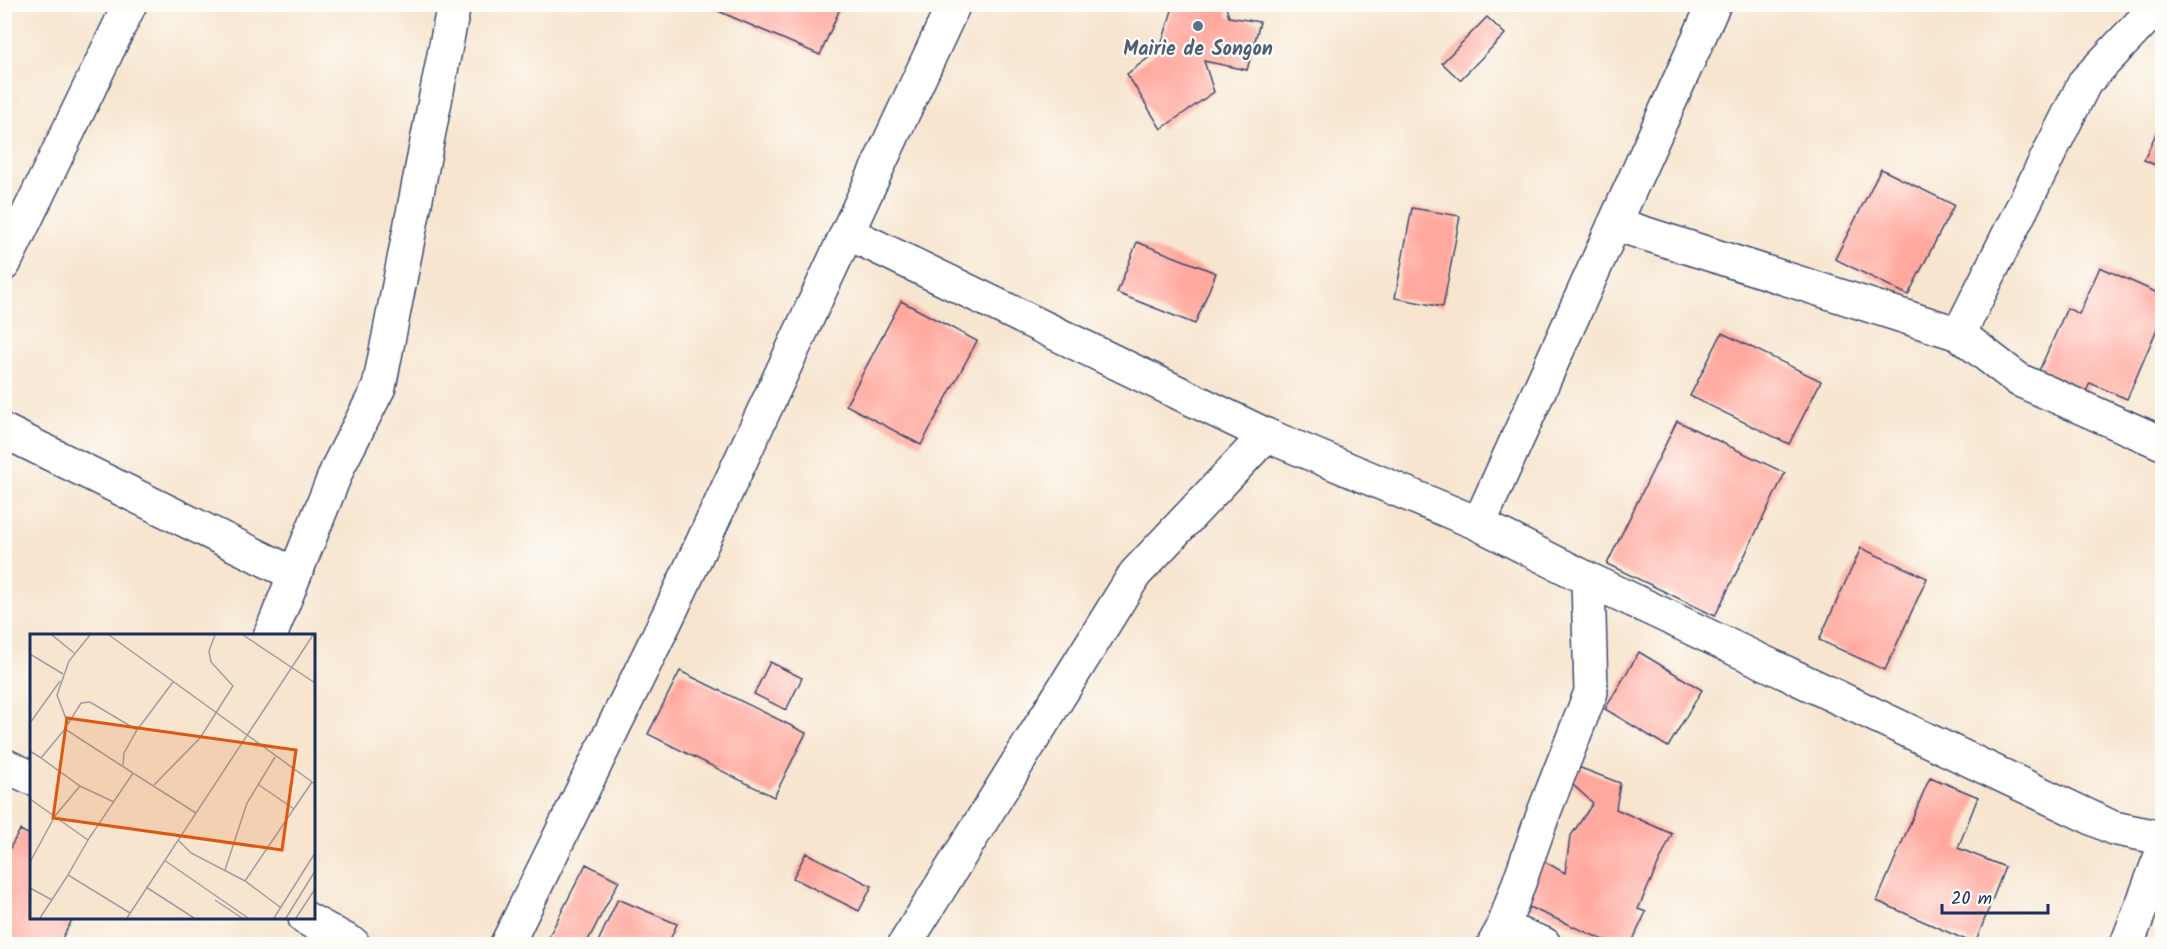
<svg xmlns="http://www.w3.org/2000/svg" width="2167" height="949" font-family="Kalam,sans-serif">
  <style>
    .building { fill: #ffa89e }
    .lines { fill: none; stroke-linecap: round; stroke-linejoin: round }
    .minor-casing { stroke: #3c4a6f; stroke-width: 36 }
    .minor { stroke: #fff; stroke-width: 33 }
    .service-dot { fill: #5c6f8a; stroke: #fdfcf7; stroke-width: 2 }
    .labels { text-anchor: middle; stroke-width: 4.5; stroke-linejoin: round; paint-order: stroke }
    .service-label { font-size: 20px; font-weight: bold; fill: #4e5e75; stroke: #fdfcf7 }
    .inset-road { fill: none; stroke: #9f9ca2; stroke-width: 1.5 }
    .view { fill: #de5710; fill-opacity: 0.15; stroke: #de5710; stroke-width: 3 }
    .inset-edge { fill: none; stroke: #1b2f5e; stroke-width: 3 }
  </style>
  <rect width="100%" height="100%" fill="#fdfcf7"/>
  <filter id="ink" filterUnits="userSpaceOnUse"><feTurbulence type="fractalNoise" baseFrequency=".0167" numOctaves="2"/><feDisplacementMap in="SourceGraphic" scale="12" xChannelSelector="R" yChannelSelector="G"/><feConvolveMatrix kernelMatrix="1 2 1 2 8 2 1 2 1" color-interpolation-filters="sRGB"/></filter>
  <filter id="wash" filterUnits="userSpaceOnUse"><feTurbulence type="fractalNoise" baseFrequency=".008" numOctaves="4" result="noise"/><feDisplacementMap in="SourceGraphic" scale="24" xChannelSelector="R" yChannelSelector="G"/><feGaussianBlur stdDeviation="1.35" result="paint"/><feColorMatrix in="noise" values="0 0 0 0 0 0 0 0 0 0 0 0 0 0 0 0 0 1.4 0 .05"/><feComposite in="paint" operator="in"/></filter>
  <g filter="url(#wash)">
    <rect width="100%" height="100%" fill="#f7e5cf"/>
    <g id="blocks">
      <path class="building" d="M702,4H842L820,55Z
        M1174,4H1225L1229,17L1260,22L1247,70L1204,61L1214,92L1161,129L1127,74L1160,49Z
        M1487,17L1505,34L1460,80L1442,63Z
        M2162,120V168L2144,160Z
        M1881,169L1954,205L1908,295L1835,259Z
        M1412,208L1460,216L1443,307L1395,298Z
        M1137,242L1216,273L1195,324L1117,293Z
        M2100,267L2162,295V317L2127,399L2090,383L2081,402L2034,382L2067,308L2079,314Z
        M901,301L977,341L921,445L846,405Z
        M1722,333L1821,381L1789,444L1690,396Z
        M1677,421L1785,473L1715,616L1607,564Z
        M1861,548L1927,578L1885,670L1819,640Z
        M1639,652L1702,690L1668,747L1605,709Z
        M770,662L802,678L786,710L754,694Z
        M680,671L806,733L774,797L648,734Z
        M1578,767L1620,783L1616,809L1672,834L1638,909L1646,912L1631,944H1613L1522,904L1542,860L1565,873L1570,837L1593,803L1573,785Z
        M1930,777L1978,797L1958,848L2005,867L1975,944L1877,901Z
        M20,830L32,836V918H73L59,944H25L4,934V859Z
        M806,853L872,886L859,911L793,878Z
        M586,864L619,881L586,944H545Z
        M618,899L677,924L668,944H597Z"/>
    </g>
  </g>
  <g filter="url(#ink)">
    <use href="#blocks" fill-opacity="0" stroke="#3c4a6f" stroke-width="1.5"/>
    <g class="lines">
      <g class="minor-casing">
        <path id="minor" d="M1615,224L1959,334L2019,380L2162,443
          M848,233L1266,435L1477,523L1486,508L1714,4
          M4,264L130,4
          M1959,334L2085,82L2147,17L2152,4
          M4,431L294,574
          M1477,523L1588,579L2113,828L2162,838
          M270,636L339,465L379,387L454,4
          M4,765L32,778
          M305,918L353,944
          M1503,928L1544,944
          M507,944L670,612L954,4
          M905,944L1135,574L1266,435
          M1494,944L1503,928L1544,812L1591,692L1588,579
          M2127,944L2162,853"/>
      </g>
      <use href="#minor" class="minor"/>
    </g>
  </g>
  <circle class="service-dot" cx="1198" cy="26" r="6"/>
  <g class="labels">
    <g class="service-label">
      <text x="1198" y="55">Mairie de Songon</text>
    </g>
  </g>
  <g transform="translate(30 634)">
    <rect width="285" height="285" fill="#f7e5cf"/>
    <path class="inset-road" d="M22,1L44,19M79,1L285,150M213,1L285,49M0,20L33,40M0,89L30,47M38,90L27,61L39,27L60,1M38,90L51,69L60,68L107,96M0,117L11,124L35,95L103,139M11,124L50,152L84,168M93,131L94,119L107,96L143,48M124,151L170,104L203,52L181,28L179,17L185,1M229,151L264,175M0,165L58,206L103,139L166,179M58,206L38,241L100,279M148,206L161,219L215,247L250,273M134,226L218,284M0,228L25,182L50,152M195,236L217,169L245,123M215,247L282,148M116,253L164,284M0,254L22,266M185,266L212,284M10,284L38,241M97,284L283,1M244,284L285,219M256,284L285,237M266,284L285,255"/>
    <path class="view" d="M37,84L266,116L252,216L23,184Z"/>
    <rect width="285" height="285" class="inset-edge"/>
  </g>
  <rect width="2167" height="949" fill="none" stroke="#fdfcf7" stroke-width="24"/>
  <path d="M1942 904v9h106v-9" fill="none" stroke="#1b2f5e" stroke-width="3"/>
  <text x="1951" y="904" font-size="18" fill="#1b2f5e" stroke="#fdfcf7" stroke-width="4.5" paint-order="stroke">20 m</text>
</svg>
